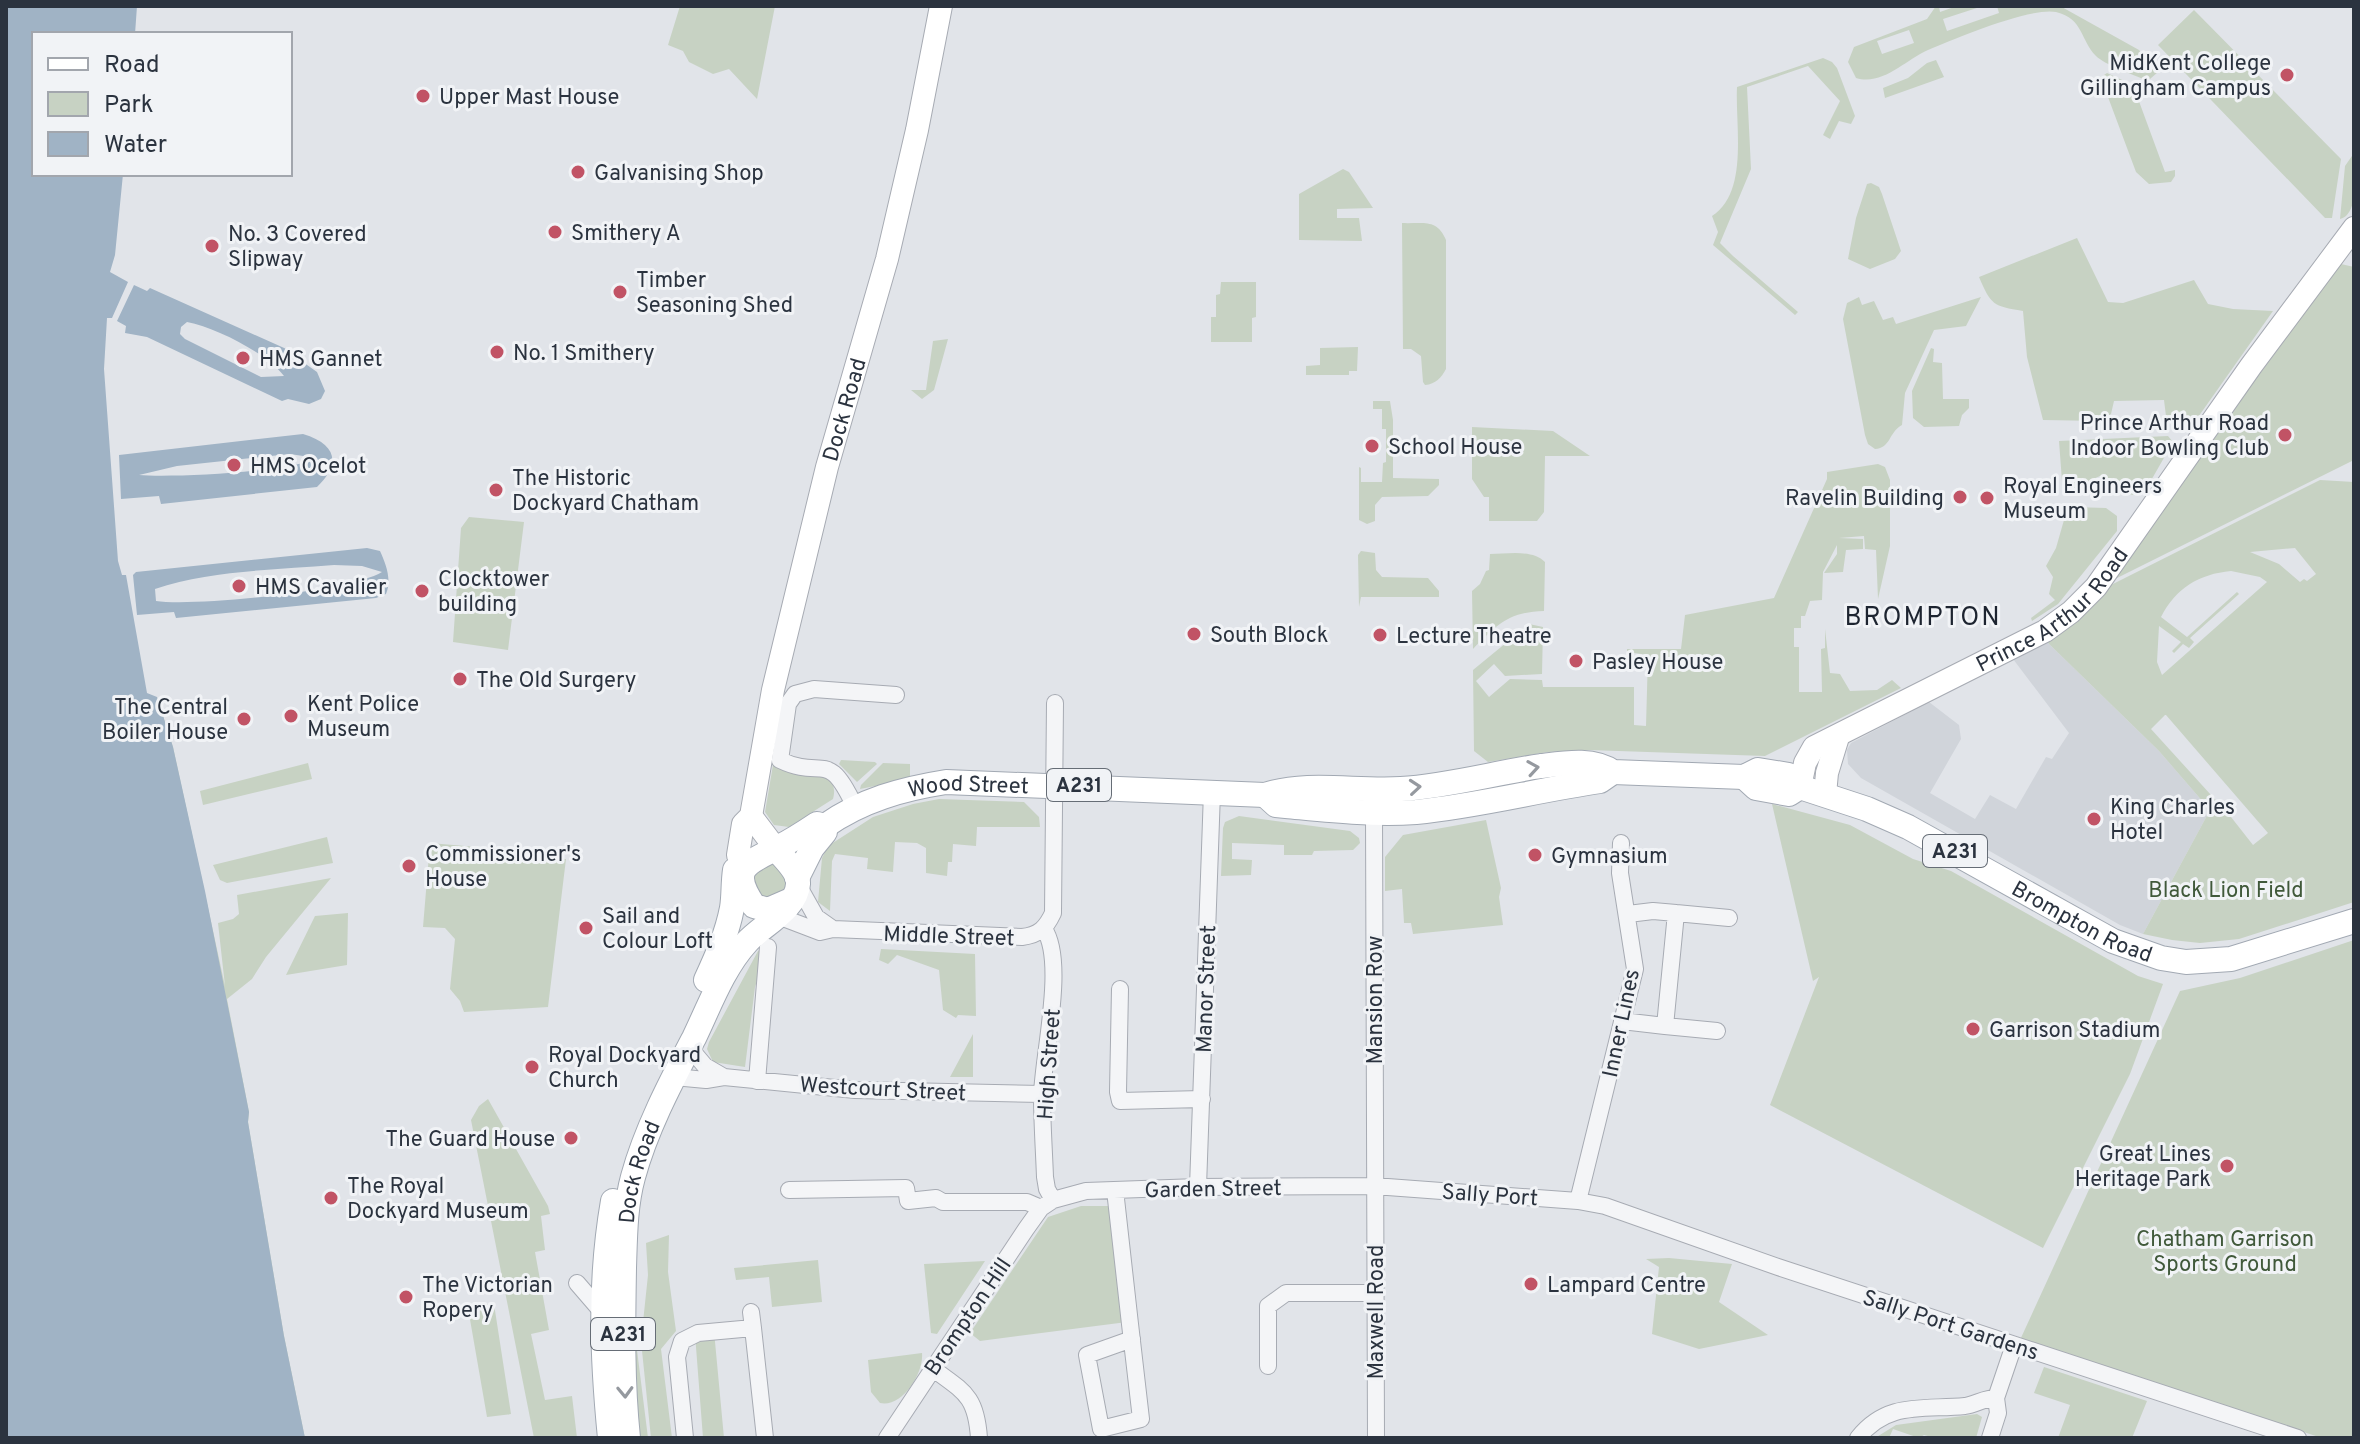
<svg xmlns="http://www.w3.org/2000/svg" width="2360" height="1444" font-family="Overpass,sans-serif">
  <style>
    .built { fill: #d0d4da }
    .green { fill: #c7d2c3; fill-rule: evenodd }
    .water { fill: #a0b3c5; fill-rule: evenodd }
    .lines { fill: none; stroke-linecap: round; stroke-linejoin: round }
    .street-casing { stroke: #a7abb3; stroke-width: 18 }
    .secondary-casing { stroke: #a7abb3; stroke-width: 24 }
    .primary-casing { stroke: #a2a9b3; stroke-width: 26 }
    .street { stroke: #f4f5f7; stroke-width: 16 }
    .secondary { stroke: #fff; stroke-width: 22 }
    .primary { stroke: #fff; stroke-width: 24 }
    .oneway { stroke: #95999f }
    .poi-dot { fill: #c15365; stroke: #f1f3f6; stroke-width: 3 }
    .labels { text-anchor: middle; stroke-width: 6; stroke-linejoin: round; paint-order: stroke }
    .shield { fill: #f1f3f6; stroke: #666d76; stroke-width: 2 }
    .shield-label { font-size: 20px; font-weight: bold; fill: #2b333f }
    .poi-label { font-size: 22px; fill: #2b333f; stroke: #f1f3f6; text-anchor: start }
    .street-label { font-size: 22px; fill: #2b333f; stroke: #f1f3f6 }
    .park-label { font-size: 22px; fill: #40593a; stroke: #f1f3f6 }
    .quarter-label { font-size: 26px; letter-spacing: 2px; fill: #1d2430; stroke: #f1f3f6 }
  </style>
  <rect width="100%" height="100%" fill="#e1e4e9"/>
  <path class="built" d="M2046,641L2159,751L2210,810L2143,934L2120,925L1861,778L1848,764L1847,750L1851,743L1929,702L1959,725L1961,739L1930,793L1975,819L1990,795L2016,809L2046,757L2052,759L2069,733L2013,659Z"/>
  <path class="green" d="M680,6H775L757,99L729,69L713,74L689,62L683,51L668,45Z
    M1936,6H1939L1940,12L1957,6H1983L1943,19L1947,31L1999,13L1997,6H2060L2139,50L2158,72L2150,79L2145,80C2132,74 2105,65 2096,56C2080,40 2084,19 2056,12C2030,7 1954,39 1928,50C1905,60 1883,86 1856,78L1848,62L1854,47L1927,19ZM1909,30L1914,43L1882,54L1877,41Z
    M2194,10L2341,159L2332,218H2325L2158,45Z
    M1823,58L1832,62L1837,68L1855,116L1851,124L1839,121L1830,139L1823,135L1840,101L1808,66L1747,87L1751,169L1720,243L1733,256L1798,312L1795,315L1713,245L1718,232L1712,216C1749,192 1735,126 1737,87Z
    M1936,60L1944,77L1885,98L1883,88L1908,78L1927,63Z
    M2107,73L2133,85L2165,172L2175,170V176L2171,182L2149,184L2136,172L2102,81L2104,75Z
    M2354,153C2354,172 2360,214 2340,219L2345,166Z
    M1343,169L1349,172L1373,208L1337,209V218H1359L1362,241L1299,240V194Z
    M1871,183L1879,187L1882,194L1901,251L1895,259L1870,269L1848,259L1856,218L1867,184Z
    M1402,223C1423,224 1437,218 1446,240V369C1441,378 1436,384 1425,385L1423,382L1421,356L1411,349H1403Z
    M2077,238L2108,302L2123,303L2194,280L2208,304L2233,309L2273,311L2196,420L2166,416L2164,400L2114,401L2111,414L2100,421L2043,420L2027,357L2023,311C1993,306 1991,305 1979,277Z
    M2341,264L2354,267V460L2115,579L2233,410Z
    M1221,282H1256V317L1252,318V342H1211V317H1216V295L1220,294Z
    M1859,297L1862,305L1874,301L1883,320L1893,317L1896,324L1981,297L1966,326L1934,330L1905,393L1902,425C1888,433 1891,448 1875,449L1868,444L1865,435L1843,319L1847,303Z
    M948,339L934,390L922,399L911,390H926L933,341Z
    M1358,347L1357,371H1349V375H1306V366L1320,365V348Z
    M1931,348L1934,349L1933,362L1942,363L1943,399H1969V408L1962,415L1959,426L1924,427L1913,418L1912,391Z
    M1373,401H1390L1393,420V478L1439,479V485L1428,496L1382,497L1375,505V521L1367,524L1359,520V467L1361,468V482H1382L1383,463L1386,462V429H1382V409H1373Z
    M1472,427L1553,431L1590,456H1545L1544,512L1537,521H1489V497H1484L1472,479Z
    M2168,436L2173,442L2145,491L2139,496L2108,490L2100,476L2091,480L2094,490H2071L2065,488L2062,481L2059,441Z
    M1878,464L1885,467L1890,480V546L1878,599L1876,550L1865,549L1864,536L1839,538L1863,539V549L1846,550L1843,572L1824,573L1837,554V545L1823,572L1822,600L1810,601L1805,616H1801V628H1794V647H1799V692H1822L1821,649L1825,648V629L1830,673L1840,674L1850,691L1877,690L1892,680L1901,688L1765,756L1589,750L1548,752L1488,762L1474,751L1473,670L1529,624L1543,627L1542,674L1505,676L1494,664L1476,681L1489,697L1510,679L1542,680L1543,687H1634V725L1646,726L1648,655L1627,652V649H1681L1685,615L1774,598L1827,479V472Z
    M2320,480L2354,482V902L2239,939L2200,943L2172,940L2143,934L2210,810L2159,751L2046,641L2107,587ZM2295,548L2316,574L2307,581L2304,579L2300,582L2279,564L2250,552ZM2231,571L2260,577L2267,582L2162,675L2157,662L2159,626L2181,642L2172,651L2174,653L2183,644L2189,648L2194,642L2190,638L2239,594L2237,592L2187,637L2161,617C2176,588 2199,574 2231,571ZM2165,715H2166L2268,833L2253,845L2231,817L2151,729Z
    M2073,507L2106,508L2117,516V531L2058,604L2032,621L2031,618L2055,600L2049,594L2053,577L2046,566L2056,548L2066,513Z
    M469,517L524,522L508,650L453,642L461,528Z
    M1361,551L1375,553L1376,570L1382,577L1428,578L1439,591V597H1361L1359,607L1358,555Z
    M1490,554C1507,554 1533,549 1545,562L1544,611C1508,612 1497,625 1473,649L1472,591L1480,584L1486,571L1489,570Z
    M157,697L173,747L225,986L218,923L233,919L239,914L237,895L331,878L266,957L252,979L227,999L249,1112L248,1122L284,1336L305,1438H288Z
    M841,760L875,762L877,764L857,782L839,764Z
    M308,763L312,779L203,805L200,791Z
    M883,763L910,764V779L860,789L861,785Z
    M773,765C777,767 781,770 785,771C804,777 841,768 833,799L789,827L774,825L765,812Z
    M939,799L1024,802L1039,817L1040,827H977L976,846L953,844L952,862H948L947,876L926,873V848L917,843L895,842L893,872L867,869L868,858L835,854L832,861L830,911L818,902L822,858L828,846L873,817L913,804Z
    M1772,804L1850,825L1913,859L1951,871L2138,976L2163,984L2130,1074L2043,1248L1770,1105L1819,977L1813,981Z
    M1239,816L1350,831L1359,838L1360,843L1353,850L1314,851L1312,855H1284V845L1232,843V859L1252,860L1251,875L1221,876L1223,828L1225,822Z
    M1486,820L1501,888L1499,897L1503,925L1413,934L1411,923H1404L1402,889L1385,891V857L1403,835Z
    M327,837L333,863L227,883L220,880L213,865Z
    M430,843L500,849V854L566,859L548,1007L464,1012L460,1001L450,989L455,939L445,928L423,927Z
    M774,862L788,875L785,894L760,900L749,877Z
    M348,913L347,965L286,975L315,916Z
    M2354,940V1438H2322L2020,1340L2180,991L2240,978Z
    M768,947L755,987L745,1067L713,1062L707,1049L709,1042L758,951Z
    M881,949L975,954L976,1016L958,1015L956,1018L943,1010L939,970L897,955L888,964L879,960Z
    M973,1034V1077H950Z
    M488,1099L548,1206L550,1214L541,1216L545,1250L535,1252L549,1330L531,1334L545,1400L572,1396L577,1438H534L471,1120L479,1106Z
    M1081,1206H1114L1127,1322L980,1341L970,1333L1048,1217Z
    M669,1235L668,1272L676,1331L661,1349L672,1438H651L641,1341L648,1275L646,1243Z
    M1669,1258L1732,1264L1719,1302L1768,1335L1699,1349L1652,1334L1659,1267L1646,1259Z
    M818,1260L822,1302L772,1307L769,1277L736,1280L734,1268Z
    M985,1261L937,1334L931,1333L924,1264Z
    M487,1304H494L511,1414L487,1417L468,1308Z
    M714,1331L724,1438H703L695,1334Z
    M636,1342L648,1438H636L631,1372Z
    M922,1353C924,1373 902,1408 880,1403L871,1392L868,1360Z
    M2044,1367L2147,1401L2132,1438H2058L2070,1405L2034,1393Z
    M1977,1414L1982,1417L1976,1438H1935L1924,1435L1919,1438L1893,1429L1889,1438H1875L1896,1425Z"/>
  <path class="water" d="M6,6H137L135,34H34V174H123L115,255L110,272L128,282L112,318H107L104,369L118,561L122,575H126L147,693L157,697L173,747L205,891L249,1112L248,1122L284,1336L305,1438H6Z
    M134,285L147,291L150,288L302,356L300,360L317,372L325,391L321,399L309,404L288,399L282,401L147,337L125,333L126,326L117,321ZM187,322C217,328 266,353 284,376L261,377L185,339L180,334L181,327Z
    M303,434C336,444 342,463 317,487L161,504L159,496L121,499L119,455ZM290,454L316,458C293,472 170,478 139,475L177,466Z
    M367,548L380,551C386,564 392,580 386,594L376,598L176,618L174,612L137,615L133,575L136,572ZM334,565L362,566L382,572C352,591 193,607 156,601L155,589C211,570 276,570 334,565Z"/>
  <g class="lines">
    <g class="street-casing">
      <path id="street" d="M855,807C827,747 824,781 780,760L788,704L795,694L814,689L896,695
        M1374,813L1376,1438
        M798,885L816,917L833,929
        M1676,913L1729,918
        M778,916L820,932L833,929L1022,937C1039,935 1046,928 1053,913L1055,703
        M1044,929C1066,961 1043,1055 1042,1095C1042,1122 1044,1150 1045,1177L1047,1189L1053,1200
        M1120,989L1118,1092L1120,1101L1202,1099
        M1622,1021L1665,1026L1676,913L1653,911L1628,914
        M1665,1026L1717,1031
        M689,1047L705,1066L724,1077
        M674,1077L706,1080L724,1077L855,1090L1042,1094
        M757,1081L768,947
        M1198,1187L1212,792
        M789,1190L906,1188L908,1201L936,1198L943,1202H1027L1041,1208
        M1115,1190L1130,1324L1141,1419L1101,1429L1087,1355L1132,1339
        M1578,1201L1635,969L1620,873L1621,843
        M577,1283L602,1312H606
        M751,1312L753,1328
        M1268,1366V1306L1286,1293H1375
        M932,1368C964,1392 976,1395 979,1438
        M685,1438L677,1357L682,1341L698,1333L753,1328L765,1438
        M887,1438L1026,1229L1041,1208L1053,1200L1086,1191L1198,1187L1374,1186L1578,1201L1605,1206L1778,1267L2298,1438
        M1858,1438C1887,1401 1923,1410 1965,1406C1976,1404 1985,1398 1996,1398
        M1990,1438L1998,1413L1996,1398L2014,1345"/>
    </g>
    <g class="secondary-casing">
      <g id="secondary">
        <path id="s1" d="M1800,787L1805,763L1814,747L2045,631L2071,612L2096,587L2251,366L2354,228"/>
        <path d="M1825,794L1827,773L1838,737"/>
        <path d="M751,816L776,849"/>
        <path id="s2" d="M738,855L743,824L751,816L773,690L827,467L887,259L917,130L941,6"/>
      </g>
    </g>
    <g class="primary-casing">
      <g id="primary">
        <path d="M1744,777L1756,788L1789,794L1800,787"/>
        <path d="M1265,795L1276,805L1286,806C1329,810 1372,815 1416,812C1478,806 1538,790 1600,781L1613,772"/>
        <path d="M797,878L812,848L825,832V826"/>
        <path id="s3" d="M791,900L768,910L754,906C728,867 748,863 779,847C793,840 805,832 817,824L825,826C862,800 902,789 946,782L1265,795C1308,781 1356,792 1401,789C1448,786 1494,773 1541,766C1565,763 1593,758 1613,772L1744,777L1758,770L1789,775L1800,787L1867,809L1908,827L2113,941L2161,958L2186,962L2231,959L2354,921"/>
        <path d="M706,980C717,956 727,934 732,908C734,896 733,883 735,870"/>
        <path d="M610,1438C602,1357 599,1282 613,1201"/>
        <path id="s4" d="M628,1438C622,1381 623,1325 624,1268C625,1238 625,1206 633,1177C646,1129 671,1082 694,1038C709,1007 723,968 747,942C761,926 797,909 798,884C799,871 783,858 776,849"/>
      </g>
    </g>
    <use href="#street" class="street"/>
    <use href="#secondary" class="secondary"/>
    <use href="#primary" class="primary"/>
  </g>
  <defs><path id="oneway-chevron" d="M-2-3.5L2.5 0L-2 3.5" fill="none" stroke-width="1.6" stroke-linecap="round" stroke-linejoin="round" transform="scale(2)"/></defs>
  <g class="oneway">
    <use href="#oneway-chevron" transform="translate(1533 768) rotate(-9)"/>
    <use href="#oneway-chevron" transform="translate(1415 787) rotate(-5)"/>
    <use href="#oneway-chevron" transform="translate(625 1392) rotate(88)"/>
  </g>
  <g class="poi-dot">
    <circle cx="2287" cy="75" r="8"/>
    <circle cx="423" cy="96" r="8"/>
    <circle cx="578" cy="172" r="8"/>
    <circle cx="555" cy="232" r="8"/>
    <circle cx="212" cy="246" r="8"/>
    <circle cx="620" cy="292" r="8"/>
    <circle cx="497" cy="352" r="8"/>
    <circle cx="243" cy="358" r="8"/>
    <circle cx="2285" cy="435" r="8"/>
    <circle cx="1372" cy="446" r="8"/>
    <circle cx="234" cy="465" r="8"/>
    <circle cx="496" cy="490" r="8"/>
    <circle cx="1960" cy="497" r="8"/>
    <circle cx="1987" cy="498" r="8"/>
    <circle cx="239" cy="586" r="8"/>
    <circle cx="422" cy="591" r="8"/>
    <circle cx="1194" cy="634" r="8"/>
    <circle cx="1380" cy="635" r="8"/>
    <circle cx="1576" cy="661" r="8"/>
    <circle cx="460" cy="679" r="8"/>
    <circle cx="291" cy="716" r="8"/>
    <circle cx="244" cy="719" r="8"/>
    <circle cx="2094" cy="819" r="8"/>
    <circle cx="1535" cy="855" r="8"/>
    <circle cx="409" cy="866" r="8"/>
    <circle cx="586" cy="928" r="8"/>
    <circle cx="1973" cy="1029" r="8"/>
    <circle cx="532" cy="1067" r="8"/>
    <circle cx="571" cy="1138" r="8"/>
    <circle cx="2227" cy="1166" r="8"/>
    <circle cx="331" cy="1198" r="8"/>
    <circle cx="1531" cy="1284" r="8"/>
    <circle cx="406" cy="1297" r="8"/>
  </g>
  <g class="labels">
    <g class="shield">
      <rect x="1047" y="769" width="64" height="32" rx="6"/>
      <rect x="1923" y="835" width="64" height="32" rx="6"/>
      <rect x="591" y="1318" width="64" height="32" rx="6"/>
    </g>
    <g class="shield-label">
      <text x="1079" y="792">A231</text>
      <text x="1955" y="858">A231</text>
      <text x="623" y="1341">A231</text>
    </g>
    <g class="poi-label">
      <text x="2271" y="70" text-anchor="end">MidKent College<tspan x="2271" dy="25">Gillingham Campus</tspan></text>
      <text x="439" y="104">Upper Mast House</text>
      <text x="594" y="180">Galvanising Shop</text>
      <text x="571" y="240">Smithery A</text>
      <text x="228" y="241">No. 3 Covered<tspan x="228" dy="25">Slipway</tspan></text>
      <text x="636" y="287">Timber<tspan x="636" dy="25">Seasoning Shed</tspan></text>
      <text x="513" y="360">No. 1 Smithery</text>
      <text x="259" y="366">HMS Gannet</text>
      <text x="2269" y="430" text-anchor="end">Prince Arthur Road<tspan x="2269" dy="25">Indoor Bowling Club</tspan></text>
      <text x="1388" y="454">School House</text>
      <text x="250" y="473">HMS Ocelot</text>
      <text x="512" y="485">The Historic<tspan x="512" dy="25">Dockyard Chatham</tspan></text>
      <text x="2003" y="493">Royal Engineers<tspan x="2003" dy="25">Museum</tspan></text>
      <text x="1944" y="505" text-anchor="end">Ravelin Building</text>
      <text x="438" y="586">Clocktower<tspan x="438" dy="25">building</tspan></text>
      <text x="255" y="594">HMS Cavalier</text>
      <text x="1210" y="642">South Block</text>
      <text x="1396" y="643">Lecture Theatre</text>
      <text x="1592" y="669">Pasley House</text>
      <text x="476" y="687">The Old Surgery</text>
      <text x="307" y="711">Kent Police<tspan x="307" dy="25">Museum</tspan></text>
      <text x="228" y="714" text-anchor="end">The Central<tspan x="228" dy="25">Boiler House</tspan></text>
      <text x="2110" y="814">King Charles<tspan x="2110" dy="25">Hotel</tspan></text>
      <text x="425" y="861">Commissioner's<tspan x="425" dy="25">House</tspan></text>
      <text x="1551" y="863">Gymnasium</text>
      <text x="602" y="923">Sail and<tspan x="602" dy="25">Colour Loft</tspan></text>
      <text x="1989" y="1037">Garrison Stadium</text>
      <text x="548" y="1062">Royal Dockyard<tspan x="548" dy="25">Church</tspan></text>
      <text x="555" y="1146" text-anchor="end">The Guard House</text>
      <text x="2211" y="1161" text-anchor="end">Great Lines<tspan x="2211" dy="25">Heritage Park</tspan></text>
      <text x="347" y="1193">The Royal<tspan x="347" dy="25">Dockyard Museum</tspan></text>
      <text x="422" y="1292">The Victorian<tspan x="422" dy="25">Ropery</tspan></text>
      <text x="1547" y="1292">Lampard Centre</text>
    </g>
    <g class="street-label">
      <text dy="8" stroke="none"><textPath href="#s2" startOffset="460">Dock Road</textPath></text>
      <text dy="8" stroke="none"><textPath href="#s1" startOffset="320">Prince Arthur Road</textPath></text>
      <text dy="8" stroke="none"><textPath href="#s3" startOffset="326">Wood Street</textPath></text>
      <text dy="8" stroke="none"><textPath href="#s3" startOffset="1484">Brompton Road</textPath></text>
      <text transform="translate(949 935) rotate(2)" y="8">Middle Street</text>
      <text transform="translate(1205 989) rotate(-88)" y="8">Manor Street</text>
      <text transform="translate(1374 1000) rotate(-90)" y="8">Mansion Row</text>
      <text transform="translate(1620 1023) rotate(-78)" y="8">Inner Lines</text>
      <text transform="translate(1048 1064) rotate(-86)" y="8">High Street</text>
      <text transform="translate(883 1088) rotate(3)" y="8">Westcourt Street</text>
      <text dy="8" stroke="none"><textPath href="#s4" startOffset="268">Dock Road</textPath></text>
      <text transform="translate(1213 1188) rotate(-1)" y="8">Garden Street</text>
      <text transform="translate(1490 1194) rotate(4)" y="8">Sally Port</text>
      <text transform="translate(1375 1312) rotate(-90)" y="8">Maxwell Road</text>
      <text transform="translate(967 1316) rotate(-56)" y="8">Brompton Hill</text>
      <text transform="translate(1951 1324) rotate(18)" y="8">Sally Port Gardens</text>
    </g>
    <g class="park-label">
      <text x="2226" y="897">Black Lion Field</text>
      <text x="2225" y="1246">Chatham Garrison<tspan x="2225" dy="25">Sports Ground</tspan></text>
    </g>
    <g class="quarter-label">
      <text x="1923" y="625">BROMPTON</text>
    </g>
  </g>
  <rect width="2360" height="1444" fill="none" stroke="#2b333f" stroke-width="16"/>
  <rect x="32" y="32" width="260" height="144" fill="#f1f3f6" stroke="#a2a6ad" stroke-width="2"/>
  <rect x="48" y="58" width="40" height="12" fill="#ffffff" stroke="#a2a6ad" stroke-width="2"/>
  <text x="104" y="72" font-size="24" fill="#2b333f">Road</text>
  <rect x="48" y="92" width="40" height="24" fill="#c7d2c3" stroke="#a2a6ad" stroke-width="2"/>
  <text x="104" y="112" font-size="24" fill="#2b333f">Park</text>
  <rect x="48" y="132" width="40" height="24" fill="#a0b3c5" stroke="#a2a6ad" stroke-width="2"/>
  <text x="104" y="152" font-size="24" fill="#2b333f">Water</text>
</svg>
